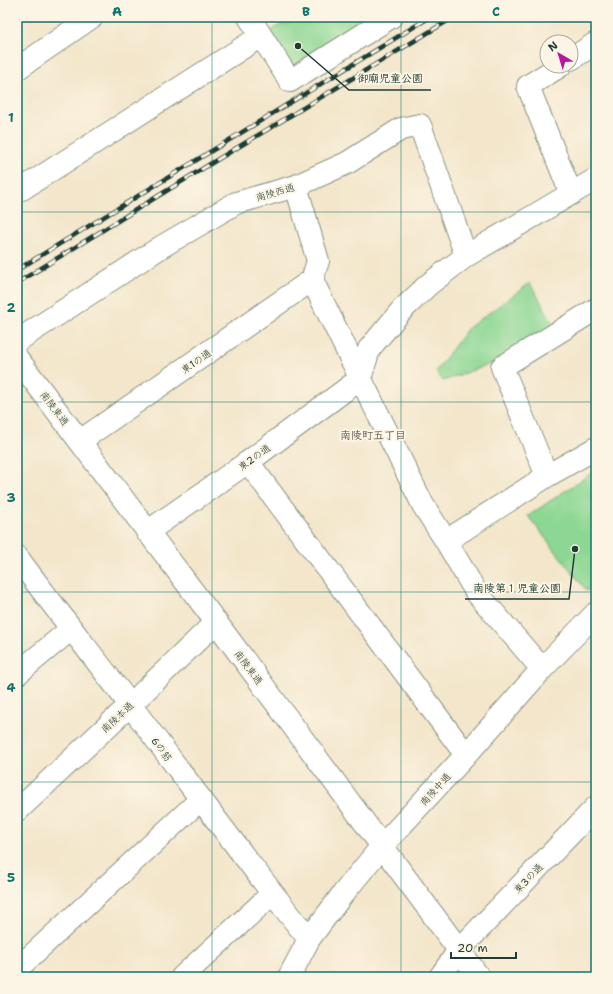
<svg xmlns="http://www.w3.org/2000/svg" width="613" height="994" font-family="'Shantell Sans','Klee One',sans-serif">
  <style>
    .green { fill: #8cd793; stroke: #568a64 }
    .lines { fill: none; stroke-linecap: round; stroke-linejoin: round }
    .minor-casing { stroke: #899280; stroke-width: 24 }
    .minor { stroke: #fff; stroke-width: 22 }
    .rail-casing { stroke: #1f3d34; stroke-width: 4.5 }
    .rail { stroke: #fcf5e5; stroke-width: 3; stroke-dasharray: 9; stroke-linecap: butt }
    .grid { fill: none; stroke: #0f766e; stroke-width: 1; stroke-opacity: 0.55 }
    .labels { text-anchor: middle; stroke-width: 4; stroke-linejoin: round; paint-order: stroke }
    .street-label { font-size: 10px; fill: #1f3d34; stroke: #fcf5e5 }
    .neighbourhood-label { font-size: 11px; font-weight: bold; fill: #645c50; stroke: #fcf5e5 }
    .leader { fill: none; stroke: #1f3d34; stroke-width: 1.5 }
    .callout-dot { fill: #1f3d34; stroke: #fcf5e5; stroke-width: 1.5 }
    .callout-label { font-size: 11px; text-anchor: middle; font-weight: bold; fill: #1f3d34; stroke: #fcf5e5; stroke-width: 4; stroke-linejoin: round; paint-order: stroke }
    .neatline { fill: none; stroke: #0f766e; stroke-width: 1.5 }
    .grid-label { font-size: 13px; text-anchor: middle; font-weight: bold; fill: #0f766e }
  </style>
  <rect width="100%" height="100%" fill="#fcf5e5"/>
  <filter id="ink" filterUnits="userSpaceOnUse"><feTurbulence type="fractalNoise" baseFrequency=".025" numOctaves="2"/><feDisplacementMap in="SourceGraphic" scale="8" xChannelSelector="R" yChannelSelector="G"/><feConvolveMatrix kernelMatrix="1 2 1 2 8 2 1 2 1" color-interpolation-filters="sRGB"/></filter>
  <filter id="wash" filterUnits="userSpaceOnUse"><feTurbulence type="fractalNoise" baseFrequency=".012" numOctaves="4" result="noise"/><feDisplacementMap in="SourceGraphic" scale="16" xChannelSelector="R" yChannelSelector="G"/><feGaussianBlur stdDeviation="0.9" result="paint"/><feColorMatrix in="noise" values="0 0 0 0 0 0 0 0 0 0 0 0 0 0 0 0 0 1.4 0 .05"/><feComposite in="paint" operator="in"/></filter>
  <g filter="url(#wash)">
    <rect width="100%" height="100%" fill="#f3e6cb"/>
    <path class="green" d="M298,17H370L289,68L265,35L281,24H288Z
      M530,283L554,325L493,363L443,381L436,371L467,329Z
      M596,470V581L587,591L528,516Z"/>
  </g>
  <g filter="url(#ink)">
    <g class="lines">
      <g class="minor-casing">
        <path id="minor" d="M249,17L290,81L391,17
          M571,59L596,43
          M560,66L528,86L571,194
          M17,69L92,17
          M296,186L318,261L312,280L423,505L446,541L476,592L542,669
          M17,190L22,189L261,36
          M17,341L161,247L236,203L296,186L347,163L401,129L420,125L466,256
          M17,358L216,622L479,977
          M80,441L312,280
          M248,462L466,755
          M547,476L502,367L596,309
          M147,532L248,462L360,379L369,349L401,311L428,285L466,256L596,179
          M446,541L547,476L596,448
          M17,557C54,607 93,656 131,706C190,784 247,863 309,939
          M17,674L71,629
          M17,811L130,705L216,622
          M17,969L200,800
          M182,977L272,894
          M289,977L309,939L342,895L382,846L466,755L542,669L596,613
          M440,977L459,950L596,807"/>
      </g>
      <use href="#minor" class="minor"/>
      <g class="rail-casing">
        <path id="rail" d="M17,270L430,17
          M17,283L215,161L454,17"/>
      </g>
      <use href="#rail" class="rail"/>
    </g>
  </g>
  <path class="grid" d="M212,17V977M401,17V977M17,212H596M17,402H596M17,592H596M17,782H596"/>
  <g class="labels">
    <g class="street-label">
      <text transform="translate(275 192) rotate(-16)" y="4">南陵西通</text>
      <text transform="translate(196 361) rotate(-35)" y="4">東1の通</text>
      <text transform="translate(55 408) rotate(53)" y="4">南陵東通</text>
      <text transform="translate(254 457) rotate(-36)" y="4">東2の通</text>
      <text transform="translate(249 667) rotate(53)" y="4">南陵東通</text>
      <text transform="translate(117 717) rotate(-43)" y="4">南陵本通</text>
      <text transform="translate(162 749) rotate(54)" y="4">6の筋</text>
      <text transform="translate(435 789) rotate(-48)" y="4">南陵中通</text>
      <text transform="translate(528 878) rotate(-46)" y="4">東3の通</text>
    </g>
    <g class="neighbourhood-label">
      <text x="373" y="439">南陵町五丁目</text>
    </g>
  </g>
  <path class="leader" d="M298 46L349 90H431M575 549L569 599H465"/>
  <g class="callout-dot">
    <circle cx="298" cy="46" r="4"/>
    <circle cx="575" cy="549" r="4"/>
  </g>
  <g class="callout-label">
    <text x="390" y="82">御廟児童公園</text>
    <text x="517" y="592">南陵第１児童公園</text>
  </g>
  <rect width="613" height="994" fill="none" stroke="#fcf5e5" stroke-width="44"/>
  <g transform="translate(559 54) rotate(322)"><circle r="19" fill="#fcf5e5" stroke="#a4ab9e"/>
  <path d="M0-3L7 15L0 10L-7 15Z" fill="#b5179e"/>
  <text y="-6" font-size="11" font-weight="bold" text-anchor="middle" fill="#1f3d34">N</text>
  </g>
  <path d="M451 952v6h65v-6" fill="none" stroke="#1f3d34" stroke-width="2"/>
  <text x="457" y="952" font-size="12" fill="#1f3d34" stroke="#fcf5e5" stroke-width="3" paint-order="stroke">20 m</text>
  <rect x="22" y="22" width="569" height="950" class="neatline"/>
  <g class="grid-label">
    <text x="117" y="16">A</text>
    <text x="306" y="16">B</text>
    <text x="496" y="16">C</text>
    <text x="11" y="122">1</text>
    <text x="11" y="312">2</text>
    <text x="11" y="502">3</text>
    <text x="11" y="692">4</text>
    <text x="11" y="882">5</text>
  </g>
</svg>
